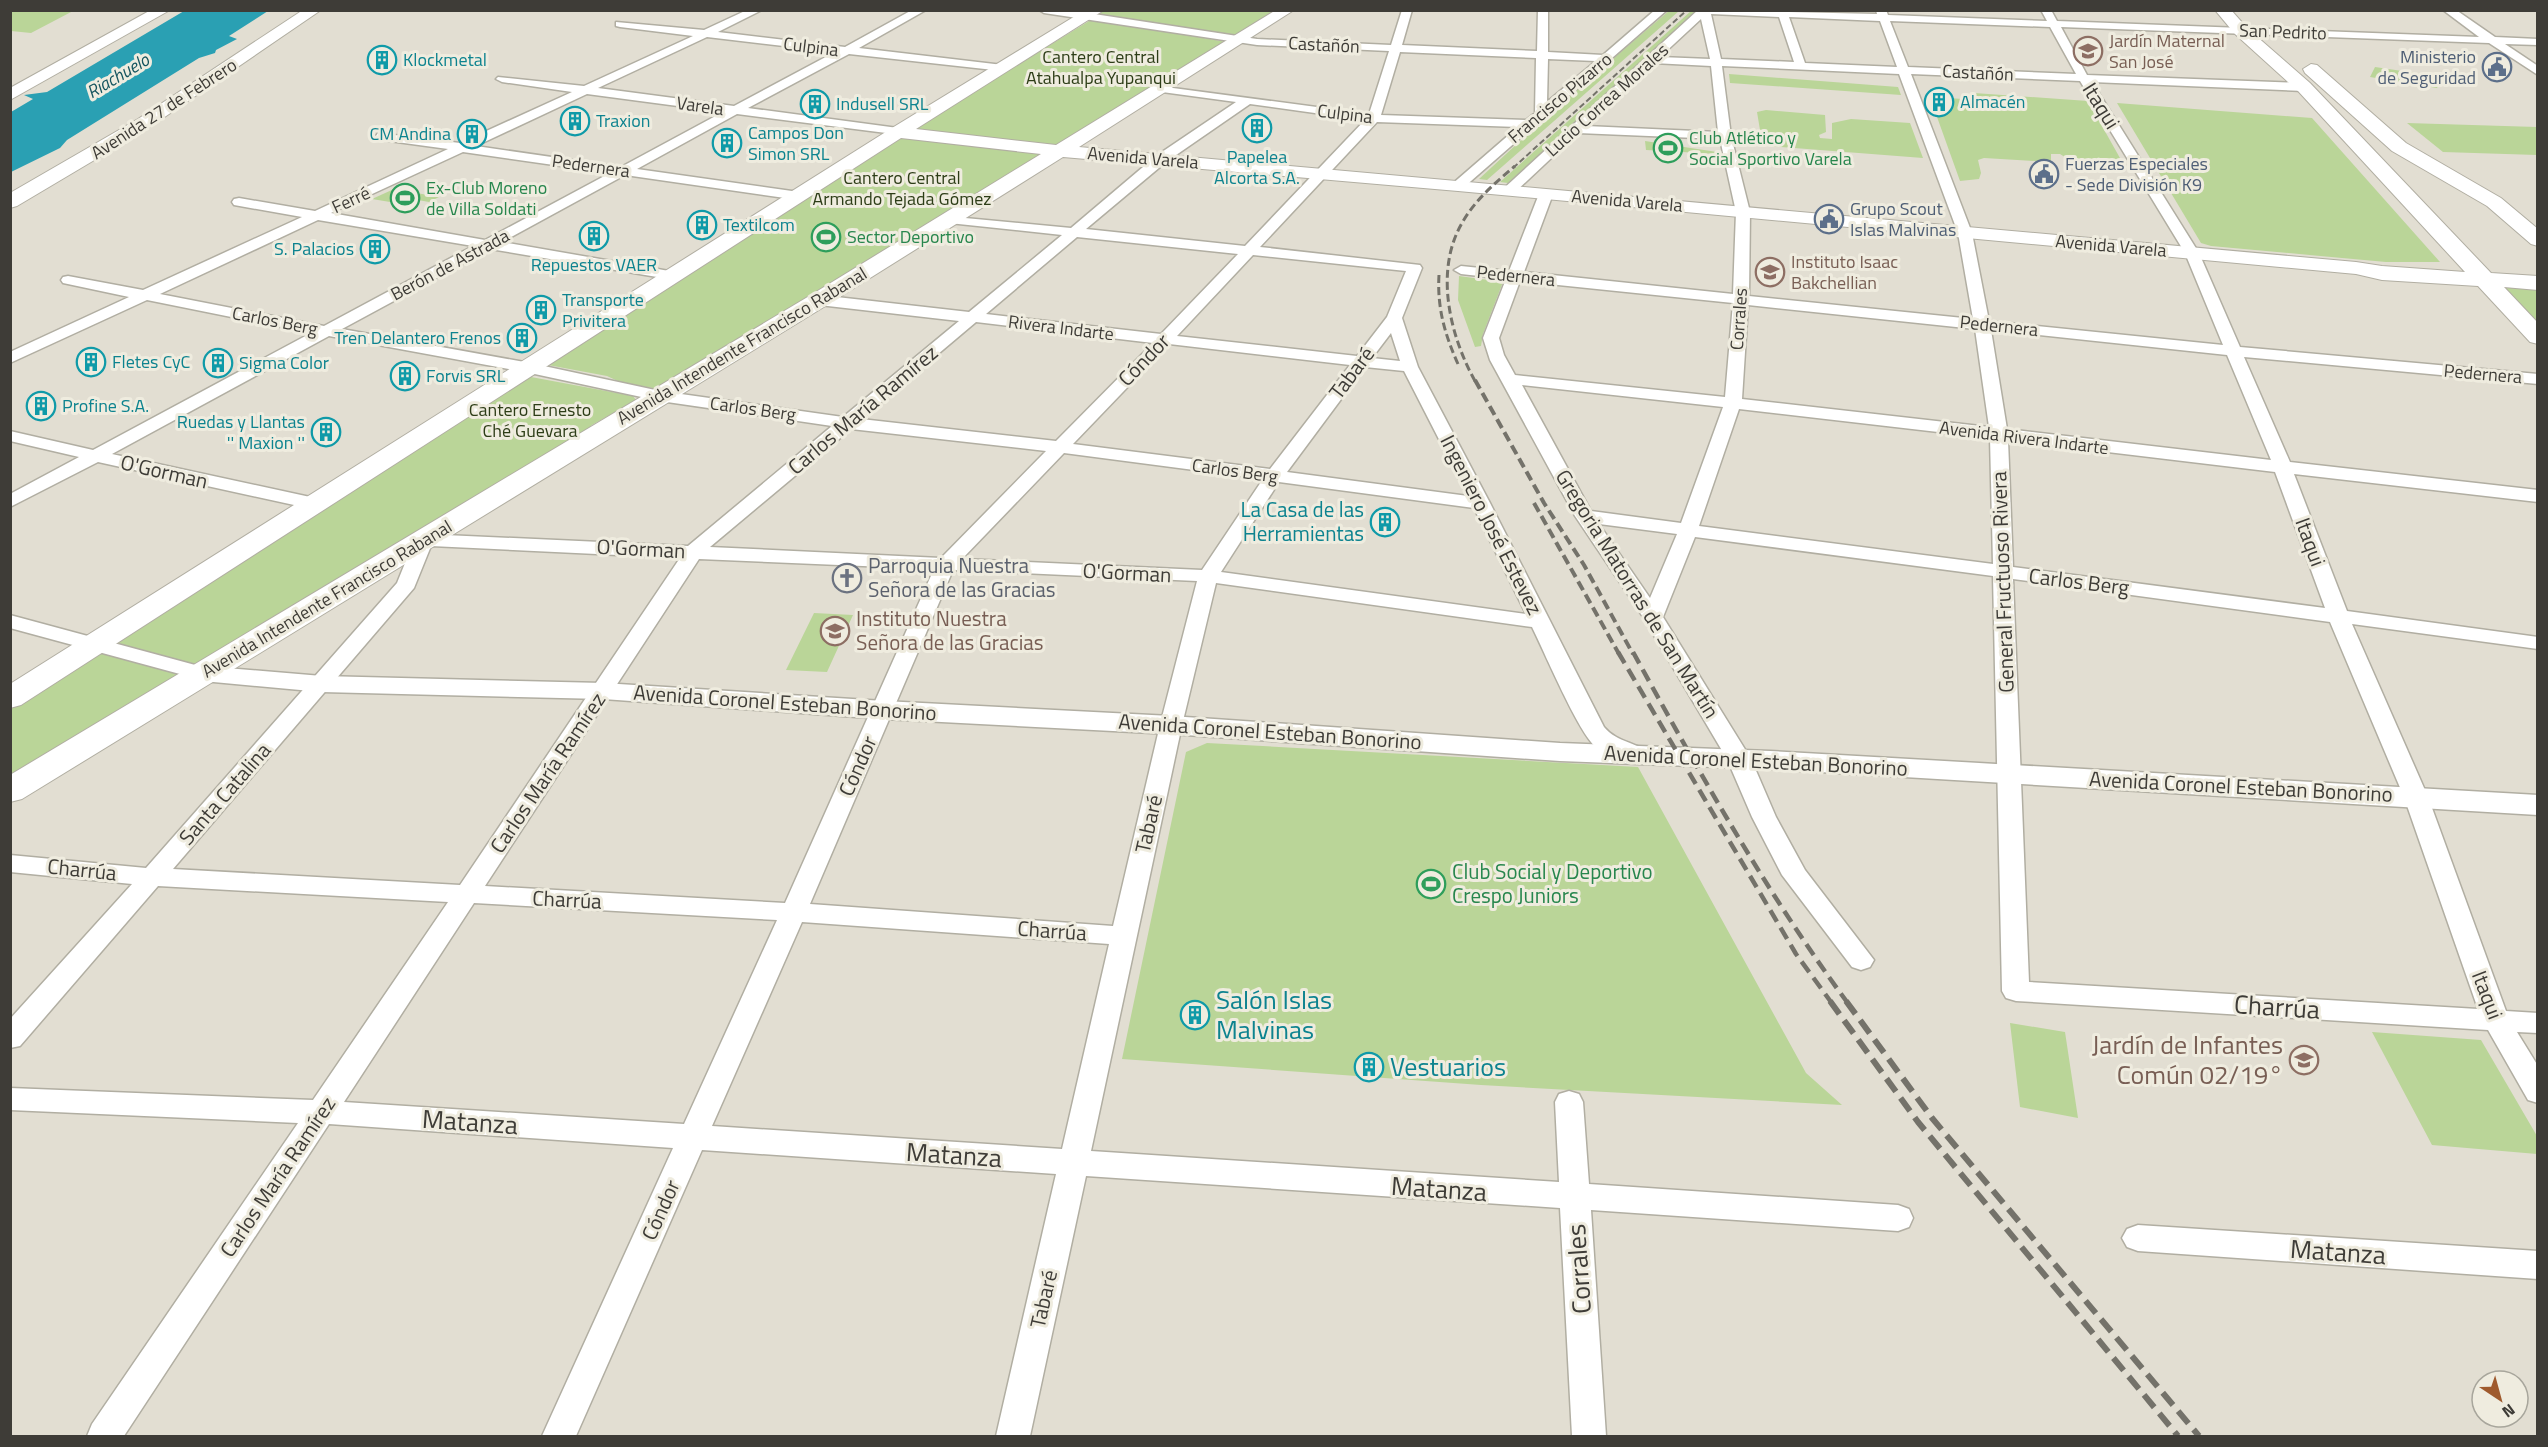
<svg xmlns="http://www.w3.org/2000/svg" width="2548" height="1447" font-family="'Titillium Web',sans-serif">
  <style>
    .green { fill: #bad598 }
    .water { fill: #2aa0b3 }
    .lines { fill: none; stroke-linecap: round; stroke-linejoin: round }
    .minor-casing { stroke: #b1aea2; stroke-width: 3 }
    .tertiary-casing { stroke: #b1aea2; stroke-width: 3 }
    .secondary-casing { stroke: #b1aea2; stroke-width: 2 }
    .primary-casing { stroke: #b1aea2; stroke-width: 2 }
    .minor { fill: #fff; fill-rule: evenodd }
    .tertiary { fill: #fff; fill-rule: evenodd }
    .secondary { fill: #fff; fill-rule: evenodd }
    .primary { fill: #fff; fill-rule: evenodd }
    .rail-far4 { stroke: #74726a; stroke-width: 2; stroke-dasharray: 6 3; stroke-linecap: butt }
    .rail-far3 { stroke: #74726a; stroke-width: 3; stroke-dasharray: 8 4; stroke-linecap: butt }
    .rail-far2 { stroke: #74726a; stroke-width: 4; stroke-dasharray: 10 5; stroke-linecap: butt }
    .rail-far1 { stroke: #74726a; stroke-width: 4.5; stroke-dasharray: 13 7; stroke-linecap: butt }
    .rail { stroke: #74726a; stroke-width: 6; stroke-dasharray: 16 8; stroke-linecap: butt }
    .labels { text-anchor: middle; stroke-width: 6; stroke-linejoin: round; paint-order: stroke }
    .far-street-label { font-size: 18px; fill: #3e3c37; stroke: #efecdf }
    .far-education-label { font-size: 18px; fill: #785e54; stroke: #efecdf; text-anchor: start }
    .far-park-label { font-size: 18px; fill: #2d3d17; stroke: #efecdf }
    .far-service-label { font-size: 18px; fill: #4e5e75; stroke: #efecdf; text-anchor: start }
    .far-culture-label { font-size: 18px; fill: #0d838f; stroke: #efecdf; text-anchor: start }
    .far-water-label { font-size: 18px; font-style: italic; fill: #14545e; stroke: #efecdf }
    .far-leisure-label { font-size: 18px; fill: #27864d; stroke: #efecdf; text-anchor: start }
    .street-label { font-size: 21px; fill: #3e3c37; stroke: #efecdf }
    .culture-label { font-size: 21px; fill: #0d838f; stroke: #efecdf; text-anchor: end }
    .worship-label { font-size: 21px; fill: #5b616d; stroke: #efecdf; text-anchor: start }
    .education-label { font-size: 21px; fill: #785e54; stroke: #efecdf; text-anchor: start }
    .leisure-label { font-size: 21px; fill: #27864d; stroke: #efecdf; text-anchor: start }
    .near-culture-label { font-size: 26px; fill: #0d838f; stroke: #efecdf; text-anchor: start }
    .near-street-label { font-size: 26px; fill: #3e3c37; stroke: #efecdf }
    .near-education-label { font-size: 26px; fill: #785e54; stroke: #efecdf; text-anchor: end }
  </style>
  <rect width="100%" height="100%" fill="#e2ded2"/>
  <path class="green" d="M11,10H73V11L31,33L11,31Z
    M1104,10L1280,11L1234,37L1098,14Z
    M1670,10L1679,11L1487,180L1479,179L1561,103Z
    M1691,11H1700L1508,183L1500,182Z
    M1097,20L1227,42L1054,146L915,131V128L1089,21Z
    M2375,67L2443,77L2437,88L2370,77Z
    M1729,74L1898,87L1901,95L1730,83Z
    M1928,92L1934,93L1936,97L1975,100L1974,93L2088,101L2125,167L2071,161L2060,154H2051V162L1984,158L1978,160L1981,173L1979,179L1960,181L1932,103H1947L1931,100Z
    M2117,103L2312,118L2440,262H2386L2211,246L2201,243Z
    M1766,110L1825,115L1826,132L1819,135L1820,138L1832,139V123L1851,119L1910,123L1923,158L1744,144L1742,135L1761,136L1757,112Z
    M2407,123L2537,127V155L2443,152Z
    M903,137L1042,154L659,389L622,383L607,376L548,365Z
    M1645,141L1717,152L1718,154L1646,150Z
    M394,189L439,197L429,202L418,200L408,205L372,199Z
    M1459,276L1503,282L1483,334L1481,346L1475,347L1458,300Z
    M2502,285L2537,288V325Z
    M531,377L633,396L636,400L592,425L576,440L11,781V706L518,381Z
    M814,613L853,615L827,672L786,670Z
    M1207,743L1638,767L1806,1073L1842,1105L1481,1085L1122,1059L1186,752Z
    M2010,1023L2065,1032L2078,1118L2020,1107Z
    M2372,1032L2481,1040L2537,1136V1154L2432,1145Z"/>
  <path class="water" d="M184,11H268L229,36L237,39L216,50L215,53L199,58L67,140L60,148L11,172V112L33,99L24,95L47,92Z"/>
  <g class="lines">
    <g class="minor-casing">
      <path id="minor" d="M747,10H762L718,32L845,47L912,10H926L859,48L1003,65L1009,68L1003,71L849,54L748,108L898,128L904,132L902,135L737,114L637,169L799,192L806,196L804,199L799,200L625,175L502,242L675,272L682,276L680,279L675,280L490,249L342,329L530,363L660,391L843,417L959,321L819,305L811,300L814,297L819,295L969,312L1062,235L949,223L944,222L942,219L944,216L1071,228L1156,156L1236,102L1162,92L1156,88L1158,86L1369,114L1389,51L1257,45L1044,13L1039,10H1068L1257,39L1391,45L1402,10H1412L1402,45L1537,51L1538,10H1548V52L1603,55L1655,10H1667L1463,188L1458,189L1451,185L1518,127L1377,122L1260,247L1420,265L1422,268L1402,318L1418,367L1490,503L1604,727C1617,743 1639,742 1648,754L1644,759C1633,762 1605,754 1596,747C1579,734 1544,651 1532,627L1216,583L1182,725L1091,1151L1559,1182L1555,1102L1559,1094L1569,1091L1579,1094L1583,1102L1589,1184L1898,1205L1909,1209L1913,1218L1909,1227L1898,1231L1591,1210L1606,1436H1572L1560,1208L1086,1176L1030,1436H996L1056,1174L702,1150L576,1436H542L673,1148L329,1124L124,1436H87L92,1424L298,1123L10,1110V1088L313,1100L448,902L158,886L20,1046L10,1048V1019L132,884L10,872V855L146,868L397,583L416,536L423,534L688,546L832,426L660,401L530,373L329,336L112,454L324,500L326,504L324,508L317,510L98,462L10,507V494L79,457L10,441V431L93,450L311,333L147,300L10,363V352L129,297L63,283L61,280L63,277L68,276L143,290L302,217L234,205L232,202L234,199L239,198L315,211L448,149L382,140L378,139L376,136L378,133L460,143L572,92L502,82L496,79L498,77L584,86L693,36L620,27L616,26V22L704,30ZM707,37L835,52L734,106L598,88ZM1400,52L1536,58L1535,113L1526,120L1381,115ZM1548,59L1596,61L1547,102ZM587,94L723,112L621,167L476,146ZM1250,104L1365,120L1245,246L1086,229L1166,162ZM463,152L610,173L485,240L331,213ZM318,220L473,246L324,326L160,294ZM1077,237L1238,254L1161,334L986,314ZM1253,255L1406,271L1387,317L1357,356L1177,336ZM976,322L1153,343L1056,441L861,419ZM1391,333L1400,361L1372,358ZM1169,344L1350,365L1270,469L1073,444ZM1365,367L1404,371L1468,496L1287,472ZM851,429L1046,451L941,558L710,547ZM1064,453L1263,479L1202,570L962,559ZM1279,482L1474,508L1526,614L1221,572ZM431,546L680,558L460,885L173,869L414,588ZM699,559L934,569L785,903L485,886ZM953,570L1197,581L1160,725L1113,926L810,904ZM474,903L777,920L684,1124L344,1102ZM802,922L1109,944L1062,1149L712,1126Z
        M1698,10L1877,14L1876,10H1886L1888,15L2047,21L2041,10H2051L2057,21L2479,37L2443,10H2456L2495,37L2538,39V45L2505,44L2538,66V75L2489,43L2061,27L2087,75L2304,83L2310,87L2304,91L2092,82L2199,253L2240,347L2538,374V384L2244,357L2290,462L2538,490V502L2294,474L2347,611L2538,637V649L2352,624L2428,797L2506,1011L2538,1013V1033L2517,1032L2538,1066V1103L2528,1100L2488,1030L2016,1001L2006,998L2002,991L1993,576L1695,537L1663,617L1751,759L1776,817L1805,870L1874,960L1870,967L1861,970L1852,967L1782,875L1752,817L1727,759L1643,617L1575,516L1490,360L1483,338L1506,279L1461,274L1454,270L1461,266L1509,271L1539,194L1546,190L1553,194L1524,272L1733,294L1736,212L1720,139L1578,133L1514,193L1509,194L1502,190ZM1711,14L1779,17L1794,62L1721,59ZM1789,17L1880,21L1897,67L1805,63ZM1701,19L1710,59L1660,57ZM1890,21L2050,27L2076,74L1908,67ZM1653,63L1711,66L1718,132L1586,126ZM1722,66L1899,74L1958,233L1973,319L1749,296L1750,212L1731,136ZM1911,74L2080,81L2185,253L2223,345L1989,321L1972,233ZM1520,281L1733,303L1725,397L1515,375L1504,355L1499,338ZM1748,305L1975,329L1989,427L1742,399ZM1991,330L2227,355L2271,460L2007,429ZM1522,385L1723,407L1681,523L1591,511ZM1739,409L1990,438L1993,564L1699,526ZM2008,440L2275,472L2325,608L2013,567ZM1599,524L1677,534L1650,598ZM2013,579L2330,622L2404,797L2478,1009L2029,982Z
        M10,615L210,669L213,674L210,679L202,680L10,628Z
        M2138,1225L2538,1251V1279L2138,1251L2127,1247L2122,1238L2127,1229Z"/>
    </g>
    <g class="tertiary-casing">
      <path id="tertiary" d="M202,666L322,676L603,683L884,701L1171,716L1560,743L1770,751L2538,795V815L1770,769L1560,761L1171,734L884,719L603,699L322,692L192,680L188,674L192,668Z"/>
    </g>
    <g class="secondary-casing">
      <path id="secondary" d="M151,10H170L10,100V88Z
        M1085,10H1104L916,129L1056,145L1276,10H1294L1079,147L2356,262L2382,266L2465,272L2298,91L2235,34L2215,10H2231L2247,28L2310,83L2491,273L2538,276V290L2504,287L2538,323V344L2530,342L2478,286L2382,280L2356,274L1458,191L1063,157L827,305L22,799L10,802V775L811,295L1041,154L901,138L21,705L10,708V684L892,128Z
        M2311,64L2317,65L2406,143L2501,198L2538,229V246L2531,244L2487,206L2392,151L2305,73L2303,69Z"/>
    </g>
    <g class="primary-casing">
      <path id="primary" d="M303,10H321L150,127L17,206L10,208V193L138,119Z"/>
    </g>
    <use href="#minor" class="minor"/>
    <use href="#tertiary" class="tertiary"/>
    <use href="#secondary" class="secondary"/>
    <use href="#primary" class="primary"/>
    <path class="rail-far4" d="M1513,168L1687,10"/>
    <path class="rail-far3" d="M1439,275C1437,308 1445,335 1458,364
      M1475,381C1450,336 1434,271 1462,223C1475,200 1495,183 1515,166"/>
    <path class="rail-far2" d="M1475,380L1544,503L1584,565L1633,654
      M1534,503L1619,654"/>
    <path class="rail-far1" d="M1618,652L1796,954L1831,1002
      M1633,652C1699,772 1766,892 1847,1002"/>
    <path class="rail" d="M1830,1001L1918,1122L2178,1436
      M1846,1001L1932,1118L2199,1436"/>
  </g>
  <defs>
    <g id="school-ring" transform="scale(1.5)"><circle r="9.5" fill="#efecdf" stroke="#8d6e63" stroke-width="1.5"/><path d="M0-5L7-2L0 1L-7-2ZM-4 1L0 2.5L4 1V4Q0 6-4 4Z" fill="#8d6e63"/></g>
    <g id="building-ring" transform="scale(1.5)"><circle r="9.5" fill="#efecdf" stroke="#0f9aa8" stroke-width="1.5"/><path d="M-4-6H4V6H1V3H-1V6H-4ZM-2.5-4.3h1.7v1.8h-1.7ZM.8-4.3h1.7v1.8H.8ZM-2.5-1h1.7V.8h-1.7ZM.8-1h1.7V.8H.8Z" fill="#0f9aa8"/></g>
    <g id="civic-ring" transform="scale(1.5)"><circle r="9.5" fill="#efecdf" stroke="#5c6f8a" stroke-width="1.5"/><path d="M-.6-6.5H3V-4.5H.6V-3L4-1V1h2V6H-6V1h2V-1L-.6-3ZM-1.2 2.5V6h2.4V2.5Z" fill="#5c6f8a"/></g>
    <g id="stadium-ring" transform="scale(1.5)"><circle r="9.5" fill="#efecdf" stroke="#2e9e5b" stroke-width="1.5"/><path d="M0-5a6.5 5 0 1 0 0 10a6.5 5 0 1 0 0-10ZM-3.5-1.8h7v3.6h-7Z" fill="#2e9e5b"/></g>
    <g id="church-ring" transform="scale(1.5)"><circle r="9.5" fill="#efecdf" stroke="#6b7280" stroke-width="1.5"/><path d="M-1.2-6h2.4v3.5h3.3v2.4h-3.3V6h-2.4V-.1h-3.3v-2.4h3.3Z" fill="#6b7280"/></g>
  </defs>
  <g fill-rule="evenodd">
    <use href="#school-ring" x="2088" y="51"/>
    <use href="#building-ring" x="382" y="60"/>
    <use href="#civic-ring" x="2497" y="67"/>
    <use href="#building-ring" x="1939" y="102"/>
    <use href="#building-ring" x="815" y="104"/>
    <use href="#building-ring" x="575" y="121"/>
    <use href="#building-ring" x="1257" y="128"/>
    <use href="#building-ring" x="472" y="134"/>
    <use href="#building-ring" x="727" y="143"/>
    <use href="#stadium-ring" x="1668" y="148"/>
    <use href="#civic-ring" x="2044" y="174"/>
    <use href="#stadium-ring" x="405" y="198"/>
    <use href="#civic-ring" x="1829" y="219"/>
    <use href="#building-ring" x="702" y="225"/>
    <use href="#building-ring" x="594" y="236"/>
    <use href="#stadium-ring" x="826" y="237"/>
    <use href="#building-ring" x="375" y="249"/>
    <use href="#school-ring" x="1770" y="272"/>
    <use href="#building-ring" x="541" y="310"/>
    <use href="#building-ring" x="522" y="338"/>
    <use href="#building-ring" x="91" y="362"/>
    <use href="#building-ring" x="218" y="363"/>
    <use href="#building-ring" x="405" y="376"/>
    <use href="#building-ring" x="41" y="406"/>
    <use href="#building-ring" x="326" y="432"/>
    <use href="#building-ring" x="1385" y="522"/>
    <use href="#church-ring" x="847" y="578"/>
    <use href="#school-ring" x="835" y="631"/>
    <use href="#stadium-ring" x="1431" y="884"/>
    <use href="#building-ring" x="1195" y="1015"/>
    <use href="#school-ring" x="2304" y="1060"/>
    <use href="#building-ring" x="1369" y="1067"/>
  </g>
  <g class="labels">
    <g class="far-street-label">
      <text transform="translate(2283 32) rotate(2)" y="6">San Pedrito</text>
      <text transform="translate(1324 45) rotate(3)" y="6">Castañón</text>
      <text transform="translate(811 47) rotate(7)" y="6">Culpina</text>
      <text transform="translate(1978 73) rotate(3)" y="6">Castañón</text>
      <text transform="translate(1560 98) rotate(-40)" y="6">Francisco Pizarro</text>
      <text transform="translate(1607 100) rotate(-42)" y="6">Lucio Correa Morales</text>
      <text transform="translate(700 106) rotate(8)" y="6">Varela</text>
      <text transform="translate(164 109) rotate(-33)" y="6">Avenida 27 de Febrero</text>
      <text transform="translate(1345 114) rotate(7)" y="6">Culpina</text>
      <text transform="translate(1143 158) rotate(5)" y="6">Avenida Varela</text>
      <text transform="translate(591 166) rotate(8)" y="6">Pedernera</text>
      <text transform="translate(351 200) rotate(-25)" y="6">Ferré</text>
      <text transform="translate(1627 201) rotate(5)" y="6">Avenida Varela</text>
      <text transform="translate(2111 246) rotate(5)" y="6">Avenida Varela</text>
      <text transform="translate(450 265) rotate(-28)" y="6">Berón de Astrada</text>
      <text transform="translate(1516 276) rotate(6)" y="6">Pedernera</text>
      <text transform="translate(1739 319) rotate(-86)" y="6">Corrales</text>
      <text transform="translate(275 321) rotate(11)" y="6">Carlos Berg</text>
      <text transform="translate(1999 326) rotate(6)" y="6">Pedernera</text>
      <text transform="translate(1061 328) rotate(7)" y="6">Rivera Indarte</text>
      <text transform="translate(742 346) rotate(-31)" y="6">Avenida Intendente Francisco Rabanal</text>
      <text transform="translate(2483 374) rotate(5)" y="6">Pedernera</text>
      <text transform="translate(753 409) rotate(8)" y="6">Carlos Berg</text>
      <text transform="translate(2024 438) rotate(7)" y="6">Avenida Rivera Indarte</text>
      <text transform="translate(1235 471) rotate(8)" y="6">Carlos Berg</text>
      <text transform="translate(327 599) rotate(-31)" y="6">Avenida Intendente Francisco Rabanal</text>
    </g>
    <g class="far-education-label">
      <text x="2109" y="47">Jardín Maternal<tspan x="2109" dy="21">San José</tspan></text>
      <text x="1791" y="268">Instituto Isaac<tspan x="1791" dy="21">Bakchellian</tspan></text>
    </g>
    <g class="far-park-label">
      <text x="1101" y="63">Cantero Central<tspan x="1101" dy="21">Atahualpa Yupanqui</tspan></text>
      <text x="902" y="184">Cantero Central<tspan x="902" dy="21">Armando Tejada Gómez</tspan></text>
      <text x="530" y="416">Cantero Ernesto<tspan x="530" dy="21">Ché Guevara</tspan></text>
    </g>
    <g class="far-service-label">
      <text x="2476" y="63" text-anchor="end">Ministerio<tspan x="2476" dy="21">de Seguridad</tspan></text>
      <text x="2065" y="170">Fuerzas Especiales<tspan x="2065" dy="21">- Sede División K9</tspan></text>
      <text x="1850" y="215">Grupo Scout<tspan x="1850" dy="21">Islas Malvinas</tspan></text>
    </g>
    <g class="far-culture-label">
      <text x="403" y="66">Klockmetal</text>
      <text x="1960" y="108">Almacén</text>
      <text x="836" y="110">Indusell SRL</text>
      <text x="596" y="127">Traxion</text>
      <text x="748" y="139">Campos Don<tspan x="748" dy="21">Simon SRL</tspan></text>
      <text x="451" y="140" text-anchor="end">CM Andina</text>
      <text x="1257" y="163" text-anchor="middle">Papelea<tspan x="1257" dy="21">Alcorta S.A.</tspan></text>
      <text x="723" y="231">Textilcom</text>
      <text x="354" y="255" text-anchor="end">S. Palacios</text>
      <text x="594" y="271" text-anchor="middle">Repuestos VAER</text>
      <text x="562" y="306">Transporte<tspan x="562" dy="21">Privitera</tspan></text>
      <text x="501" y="344" text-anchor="end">Tren Delantero Frenos</text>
      <text x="112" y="368">Fletes CyC</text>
      <text x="239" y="369">Sigma Color</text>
      <text x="426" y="382">Forvis SRL</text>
      <text x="62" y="412">Profine S.A.</text>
      <text x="305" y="428" text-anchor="end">Ruedas y Llantas<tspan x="305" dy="21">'' Maxion ''</tspan></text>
    </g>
    <g class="far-water-label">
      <text transform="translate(118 76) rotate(-31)" y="6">Riachuelo</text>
    </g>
    <g class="far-leisure-label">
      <text x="1689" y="144">Club Atlético y<tspan x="1689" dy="21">Social Sportivo Varela</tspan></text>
      <text x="426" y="194">Ex-Club Moreno<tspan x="426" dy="21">de Villa Soldati</tspan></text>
      <text x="847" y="243">Sector Deportivo</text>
    </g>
    <g class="street-label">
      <text transform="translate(2101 106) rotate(58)" y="7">Itaqui</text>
      <text transform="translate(1144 360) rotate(-46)" y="7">Cóndor</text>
      <text transform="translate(1352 373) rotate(-53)" y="7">Tabaré</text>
      <text transform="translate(863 410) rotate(-40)" y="7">Carlos María Ramírez</text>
      <text transform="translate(164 472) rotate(13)" y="7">O'Gorman</text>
      <text transform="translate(1491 525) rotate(63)" y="7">Ingeniero José Estevez</text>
      <text transform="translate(2310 542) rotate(70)" y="7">Itaqui</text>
      <text transform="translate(641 549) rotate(3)" y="7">O'Gorman</text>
      <text transform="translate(1127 573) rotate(3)" y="7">O'Gorman</text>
      <text transform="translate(2003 582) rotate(-92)" y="7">General Fructuoso Rivera</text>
      <text transform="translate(2079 582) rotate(7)" y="7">Carlos Berg</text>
      <text transform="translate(1637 594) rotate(58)" y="7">Gregoria Matorras de San Martín</text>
      <text transform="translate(785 703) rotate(4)" y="7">Avenida Coronel Esteban Bonorino</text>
      <text transform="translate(1270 732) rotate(4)" y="7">Avenida Coronel Esteban Bonorino</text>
      <text transform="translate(1756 761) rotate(3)" y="7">Avenida Coronel Esteban Bonorino</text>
      <text transform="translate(858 766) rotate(-66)" y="7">Cóndor</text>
      <text transform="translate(548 773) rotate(-56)" y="7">Carlos María Ramírez</text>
      <text transform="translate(2241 787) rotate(3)" y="7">Avenida Coronel Esteban Bonorino</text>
      <text transform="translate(225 794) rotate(-49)" y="7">Santa Catalina</text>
      <text transform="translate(1149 824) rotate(-77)" y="7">Tabaré</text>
      <text transform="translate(82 870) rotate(6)" y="7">Charrúa</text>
      <text transform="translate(567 900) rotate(3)" y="7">Charrúa</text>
      <text transform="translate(1052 931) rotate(4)" y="7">Charrúa</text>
      <text transform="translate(2487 995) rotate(69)" y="7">Itaqui</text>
      <text transform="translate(278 1177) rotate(-56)" y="7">Carlos María Ramírez</text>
      <text transform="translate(661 1210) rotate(-66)" y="7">Cóndor</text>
      <text transform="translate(1044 1299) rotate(-77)" y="7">Tabaré</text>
    </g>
    <g class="culture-label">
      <text x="1364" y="517">La Casa de las<tspan x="1364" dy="24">Herramientas</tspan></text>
    </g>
    <g class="worship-label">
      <text x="868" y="573">Parroquia Nuestra<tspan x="868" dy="24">Señora de las Gracias</tspan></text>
    </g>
    <g class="education-label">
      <text x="856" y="626">Instituto Nuestra<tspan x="856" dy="24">Señora de las Gracias</tspan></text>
    </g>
    <g class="leisure-label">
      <text x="1452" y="879">Club Social y Deportivo<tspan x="1452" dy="24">Crespo Juniors</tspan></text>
    </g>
    <g class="near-culture-label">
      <text x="1216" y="1009">Salón Islas<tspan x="1216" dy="30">Malvinas</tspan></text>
      <text x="1390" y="1076">Vestuarios</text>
    </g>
    <g class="near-street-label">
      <text transform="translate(2277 1007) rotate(4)" y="9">Charrúa</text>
      <text transform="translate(470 1122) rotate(4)" y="9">Matanza</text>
      <text transform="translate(954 1155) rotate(4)" y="9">Matanza</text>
      <text transform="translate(1439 1189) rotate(4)" y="9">Matanza</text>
      <text transform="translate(2338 1252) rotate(4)" y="9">Matanza</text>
      <text transform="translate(1579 1269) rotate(-94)" y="9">Corrales</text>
    </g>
    <g class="near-education-label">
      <text x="2283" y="1054">Jardín de Infantes<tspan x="2283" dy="30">Común 02/19°</tspan></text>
    </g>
  </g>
  <rect width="2548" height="1447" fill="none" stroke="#3e3c37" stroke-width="24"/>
  <g transform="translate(2500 1399) rotate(144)"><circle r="28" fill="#efecdf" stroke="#a8a69c" stroke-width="1.5"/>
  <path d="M0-4.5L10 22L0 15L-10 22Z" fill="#9f5a2d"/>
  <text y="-9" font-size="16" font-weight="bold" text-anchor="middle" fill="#3e3c37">N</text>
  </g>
</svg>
